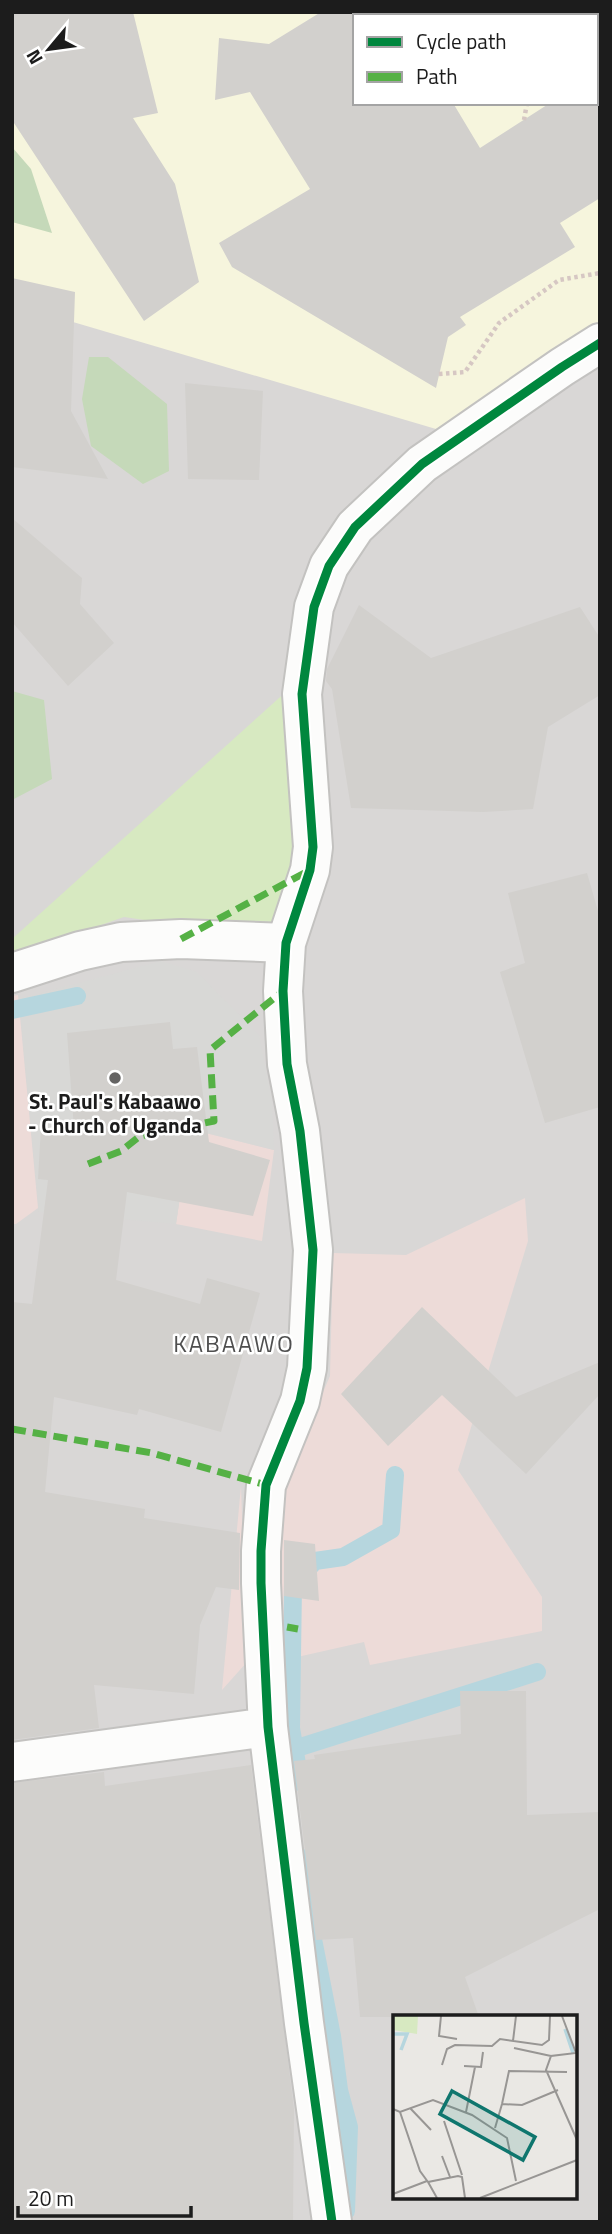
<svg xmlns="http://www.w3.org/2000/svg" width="612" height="2234" font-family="'Titillium Web',sans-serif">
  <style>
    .residential { fill: #d9d7d6; fill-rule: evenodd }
    .commercial { fill: #eddbd8 }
    .education { fill: #f6f5dd; fill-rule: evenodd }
    .religious { fill: #d8d8d6 }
    .grass { fill: #d7e9c1 }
    .forest { fill: #c5d9b9 }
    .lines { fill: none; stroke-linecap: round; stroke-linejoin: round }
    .stream { stroke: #b6d6de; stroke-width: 18 }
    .building { fill: #d2d0cd }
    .minor-casing { stroke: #c3c2c0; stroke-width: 42 }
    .path { stroke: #d6c7c3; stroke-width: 4.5; stroke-dasharray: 3.5 3.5; stroke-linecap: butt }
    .minor { stroke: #fcfcfb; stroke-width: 38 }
    .quiet { stroke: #55b145; stroke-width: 7; stroke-dasharray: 14 7; stroke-linecap: butt }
    .cycleway-casing { stroke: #fff; stroke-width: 13 }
    .cycleway { stroke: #00873e; stroke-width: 9 }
    .poi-dot { fill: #646362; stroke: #fff; stroke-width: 2.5 }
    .labels { text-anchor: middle; stroke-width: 5; stroke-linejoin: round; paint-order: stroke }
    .poi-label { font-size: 21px; font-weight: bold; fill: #1c1c1c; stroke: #fff }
    .quarter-label { font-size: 24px; letter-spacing: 2px; fill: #4f4f4f; stroke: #fff }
    .inset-river { fill: none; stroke: #b6d6de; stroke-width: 3.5 }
    .inset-road { fill: none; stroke: #989694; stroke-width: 2 }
    .view { fill: #0f766e; fill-opacity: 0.15; stroke: #0f766e; stroke-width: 3.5 }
    .inset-edge { fill: none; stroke: #1c1c1c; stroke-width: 3.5 }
  </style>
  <rect width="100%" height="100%" fill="#eae8e4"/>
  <path class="residential" d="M12,12H600V2222H12ZM355,16H596V103H355ZM395,2017H575V2197H395Z"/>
  <path class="commercial" d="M18,995L38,1208L16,1224H12V996Z
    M190,1129L274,1150L262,1241L176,1224Z
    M525,1198L528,1241L458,1470L542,1597V1631L370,1665L364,1642L284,1660L279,1551L283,1485L330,1376L333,1253L406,1255Z
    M241,1486L247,1662L222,1690Z"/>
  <path class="education" d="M12,12H600V325L436,429L12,304ZM355,16H596V103H355Z"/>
  <path class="religious" d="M161,961L197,972L259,1035L272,1101L274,1150L190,1129L176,1224L39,1212L19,999Z"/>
  <path class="grass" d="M289,689L301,851L268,938L124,917L12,956V939Z"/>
  <path class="forest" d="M12,147L31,169L52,233L12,222Z
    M89,357H108L167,404L169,471L143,484L91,446L82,399Z
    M12,691L44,700L52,779L12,800Z"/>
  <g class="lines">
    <path class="stream" d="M12,1010L77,996
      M294,1749L537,1672
      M300,1782L291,1728L293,1585L315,1561L343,1557L391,1530L395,1475
      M307,1858L312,1934L332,2036L339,2090L349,2127L346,2211"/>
  </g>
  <path class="building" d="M12,12H133L158,113L133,118L175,184L199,282L144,321L12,120Z
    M321,12H355V103H453L480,148L550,103H600V198L560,223L575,247L460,317L466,325L448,337L436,388L232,267L219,243L310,189L250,92L215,100L219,38L269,44Z
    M12,278L75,292L71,411L108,479L12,467Z
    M185,383L263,391L259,480L188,479Z
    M12,518L82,578L80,604L114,643L68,686L12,622Z
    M359,605L431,658L580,607L600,638V695L548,727L533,809L483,812L351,808L332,689L326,681L327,669Z
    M587,873L600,918V1107L545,1123L500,972L525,963L508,893Z
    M170,1022L173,1049L197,1047L209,1142L270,1160L253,1216L127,1192L116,1280L200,1304L207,1278L260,1293L221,1432L139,1409L137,1415L54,1397L45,1492L145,1509L144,1518L240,1533L239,1590L216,1587L200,1625L194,1694L94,1685L99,1728L12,1740V1302L32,1304L48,1180L38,1179L41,1127L74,1129L67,1033Z
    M422,1307L516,1397L600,1362V1394L526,1474L442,1395L388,1446L341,1394Z
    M284,1540L315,1544L319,1601L284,1596Z
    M460,1691H526L527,1815L600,1812V1909L465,1977L479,2017H360L353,1938L316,1940L294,1761L315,1759L314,1755L461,1734Z
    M251,1765L294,2109L293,2222H12V1783L104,1772L105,1786Z"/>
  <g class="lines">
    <g class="minor-casing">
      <path id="minor" d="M12,973L80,951L121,942L181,939L286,943
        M12,1762L268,1727
        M332,2222L304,2023L268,1727L261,1583V1551L266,1485L300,1401L307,1368L313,1250L300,1131L287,1064L283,991L286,943L310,870L313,847L302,694L314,607L329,566L355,527L422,464L562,367L600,343"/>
    </g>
    <path class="path" d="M512,12L514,16
      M596,19L600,17
      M524,120L527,103
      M439,374L465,372L499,323L559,280L600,273"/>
    <use href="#minor" class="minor"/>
    <path class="quiet" d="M181,939L310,870
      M88,1164L121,1151L140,1136L214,1121L210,1050L283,991
      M12,1429L152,1453L266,1485
      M287,1627L298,1629"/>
    <g class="cycleway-casing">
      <path id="cycleway" d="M332,2222L304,2023L268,1727L261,1583V1551L266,1485L300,1401L307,1368L313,1250L300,1131L287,1064L283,991L286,943L310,870L313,847L302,694L314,607L329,566L355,527L422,464L562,367L600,343"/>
    </g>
    <use href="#cycleway" class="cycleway"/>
  </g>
  <circle class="poi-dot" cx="115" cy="1078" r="7"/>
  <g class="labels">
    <g class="poi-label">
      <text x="115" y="1109">St. Paul's Kabaawo<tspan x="115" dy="24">- Church of Uganda</tspan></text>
    </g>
    <g class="quarter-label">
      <text x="234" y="1352">KABAAWO</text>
    </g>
  </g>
  <g transform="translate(393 2015)">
    <rect width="184" height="184" fill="#eae8e4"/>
    <path d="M0,1H25L24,19L0,15Z" fill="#d7e9c1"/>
    <path class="inset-river" d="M172,14L180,38M0,19H14L8,35"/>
    <path class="inset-road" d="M48,1L46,21L64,24M169,1L183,38L158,41L153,55L184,125M120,26L123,1M121,33L158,41M49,50L54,34L62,30L99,31L107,24L149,30L156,25L157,1M71,51L88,52L90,37M109,89L116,56L174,57M17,93L38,115M0,94L7,97L40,85L79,100L114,123L123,166M7,97L27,156L35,167M73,97L82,52M51,106L69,160M102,113L109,89L129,90L165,75M49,141L57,162M0,179L34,166M44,183L35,167L65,161L69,162L72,183M87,183L184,145"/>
    <path class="view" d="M59,76L142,122L130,145L47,99Z"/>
    <rect width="184" height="184" class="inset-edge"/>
  </g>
  <rect width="612" height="2234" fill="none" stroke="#1c1c1c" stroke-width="28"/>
  <rect x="353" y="14" width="245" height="91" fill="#ffffff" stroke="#a4a4a4" stroke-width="2"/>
  <rect x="367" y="37" width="35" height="10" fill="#00873e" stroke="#a4a4a4" stroke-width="2"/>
  <text x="416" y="49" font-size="21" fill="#1c1c1c">Cycle path</text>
  <rect x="367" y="72" width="35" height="10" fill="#55b145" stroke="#a4a4a4" stroke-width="2"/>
  <text x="416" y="84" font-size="21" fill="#1c1c1c">Path</text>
  <g transform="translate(49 49) rotate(241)" stroke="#ffffff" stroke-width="5" paint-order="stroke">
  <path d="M0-5L12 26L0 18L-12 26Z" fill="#1c1c1c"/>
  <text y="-10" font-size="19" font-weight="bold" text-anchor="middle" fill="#1c1c1c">N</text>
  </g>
  <path d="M18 2206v10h173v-10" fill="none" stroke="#1c1c1c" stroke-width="3.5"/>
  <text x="28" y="2206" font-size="21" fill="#1c1c1c" stroke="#ffffff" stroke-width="5" paint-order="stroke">20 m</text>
</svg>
